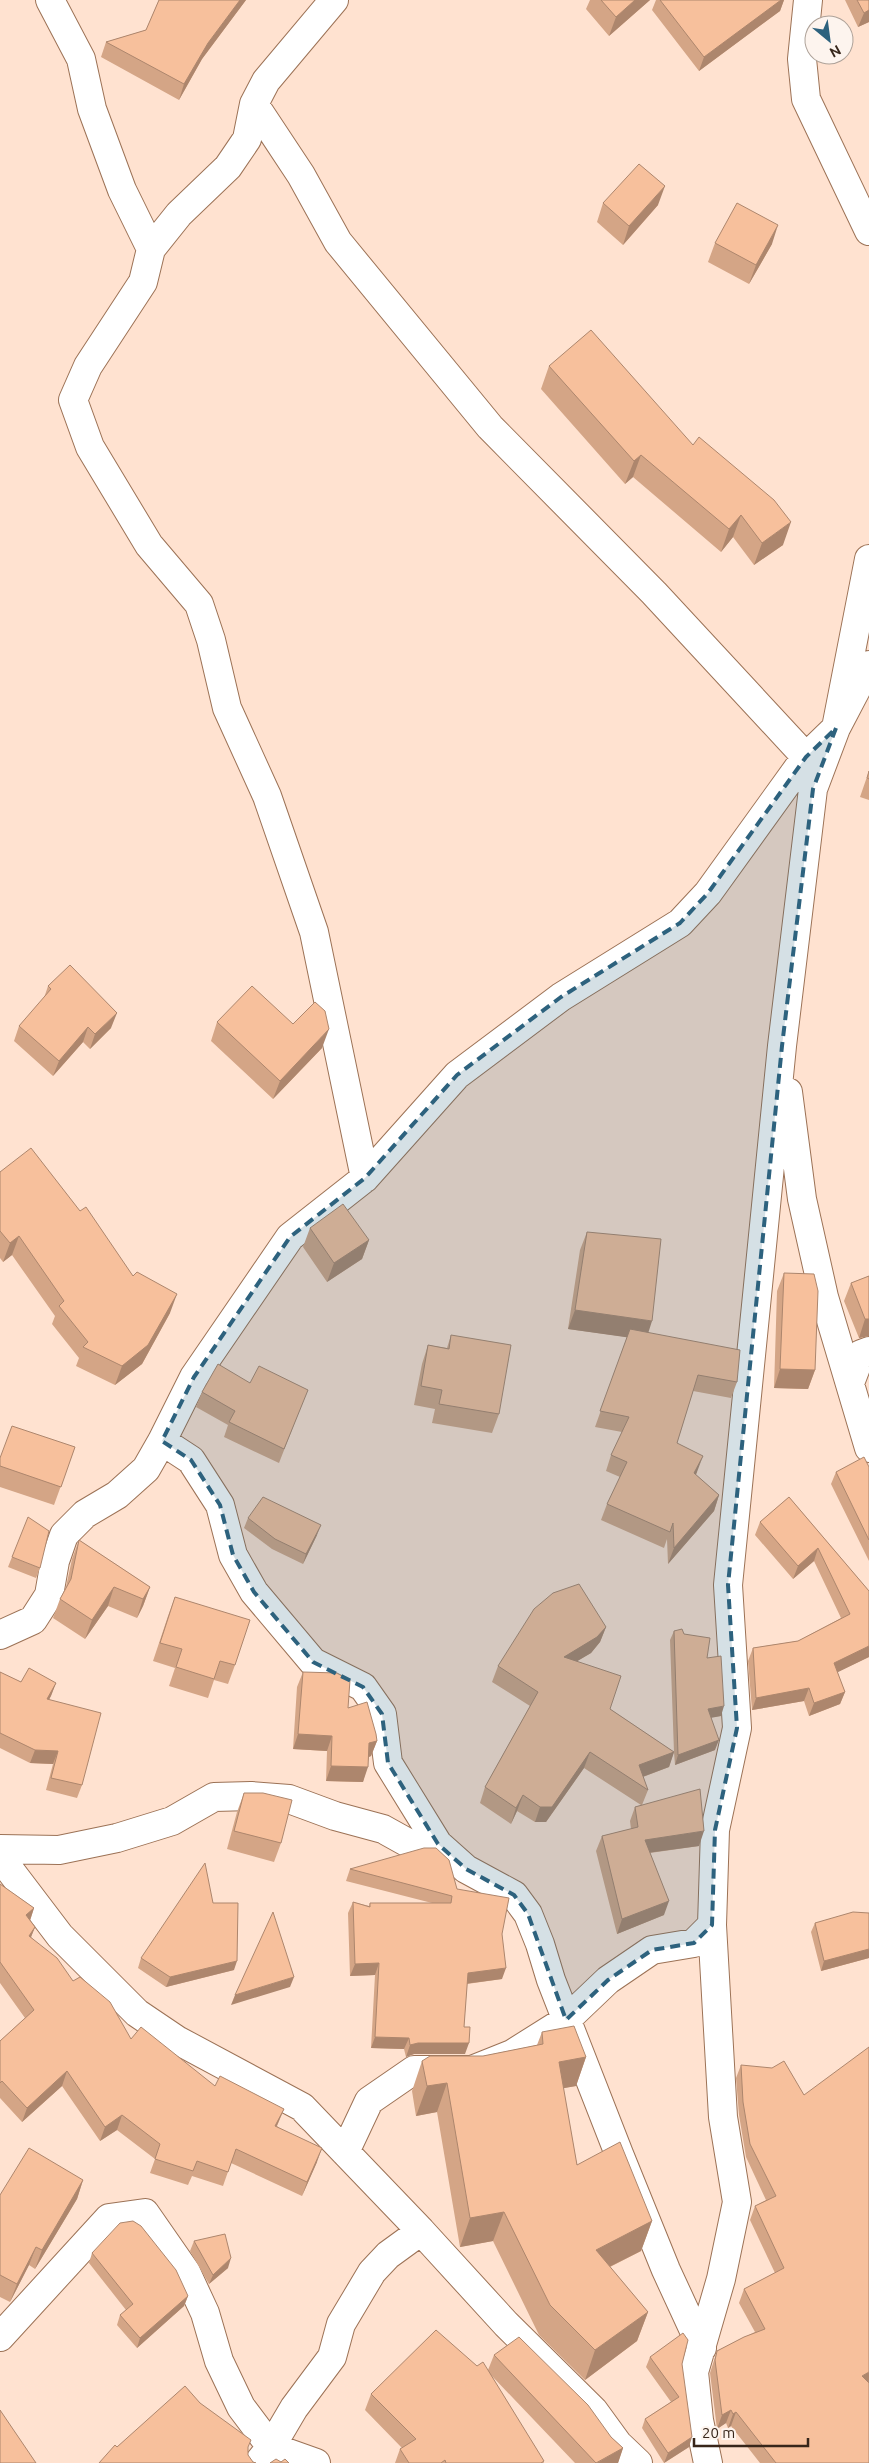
<svg xmlns="http://www.w3.org/2000/svg" width="869" height="2463" font-family="Ubuntu,sans-serif">
  <style>
    .lines { fill: none; stroke-linecap: round; stroke-linejoin: round }
    .minor-casing { stroke: #9c7256; stroke-width: 30 }
    .minor { stroke: #fff; stroke-width: 28 }
    .wall { fill: #d4a586 }
    .shaded-wall { fill: #ad866d }
    .building { fill: #f7c09c; stroke: #ad866d }
    .marked { fill: #2d627e; fill-opacity: 0.2; stroke: #2d627e; stroke-width: 4; stroke-dasharray: 10 6; stroke-linejoin: round }
  </style>
  <rect width="100%" height="100%" fill="#ffe2d0"/>
  <g class="lines">
    <g class="minor-casing">
      <path id="minor" d="M50,0L81,59L92,109L122,190L151,249
        M334,0L266,81L254,104L247,139L228,167L179,214L151,249L143,282L88,366L73,400L90,447L149,545L199,604L211,640L227,708L267,796L314,932L365,1178
        M808,0L802,59L806,99L869,231
        M254,104L301,175L338,242L490,427L654,593L806,757
        M788,1092L802,1199L824,1297L869,1448
        M850,1383L861,1354L869,1351
        M162,1441L191,1460L220,1505L233,1555L254,1592L313,1662L363,1687L382,1714L388,1763L438,1844L466,1869L514,1895L528,1914L540,1944L551,1980L619,2154L666,2270L702,2348
        M0,1635L33,1620L49,1595L55,1561L64,1535L85,1514L117,1495L146,1469L162,1441L194,1377L290,1237L365,1178L457,1075L561,997L680,923L708,893L806,757L836,728L869,559
        M0,1849L59,1850L117,1838L172,1821L214,1797L251,1796L289,1799L335,1816L383,1829L410,1844H438
        M0,1857L60,1936L137,2013L177,2040L302,2107L421,2231L506,2324L594,2411L618,2444L638,2463
        M345,2152L369,2101L414,2070H472L512,2054L566,2020L608,1980L652,1950L694,1943L712,1925
        M0,2337L109,2218L145,2213L186,2272L205,2313L219,2361L241,2407L271,2447L316,2463
        M258,2463L271,2447L294,2408L332,2357L341,2324L372,2272L388,2255L421,2231
        M708,2463L699,2420L694,2372L721,2279L737,2202L723,2117L712,1925L715,1830L737,1728L728,1585L782,1046L813,789L836,728L869,665"/>
    </g>
    <use href="#minor" class="minor"/>
  </g>
  <path class="wall" d="M159,0H246L202,59L179,100L101,57L106,42L146,30Z
    M590,0H650L609,36L586,9Z
    M656,0H784L780,11L699,71L652,10Z
    M845,0H869V22L858,27Z
    M603,203L658,205L623,245L597,222Z
    M715,243L772,244L749,284L708,262Z
    M549,366L783,545L754,565L733,537L721,552L633,477L625,484L541,389Z
    M869,771V800L860,797Z
    M48,986L111,1028L90,1049L83,1042L53,1076L14,1041L19,1026L44,998Z
    M217,1022L293,1024L322,1048L273,1099L211,1041Z
    M0,1172L80,1211L133,1276L170,1313L142,1364L115,1385L76,1366L79,1358L52,1324L55,1316L12,1255L3,1262L0,1258Z
    M310,1228L369,1240L362,1259L327,1282L303,1247Z
    M587,1232L648,1333L737,1382L731,1398L693,1391L677,1443L697,1472L696,1475L719,1495L714,1511L668,1564L667,1539L664,1548L601,1520L607,1504L620,1477L606,1471L611,1455L622,1432L595,1427L627,1337L568,1329L580,1250Z
    M784,1273L815,1370L808,1389L774,1388L777,1291Z
    M869,1276V1336L859,1338L844,1301L851,1283Z
    M451,1335L499,1414L492,1433L432,1423L435,1409L414,1405L422,1364L428,1345L447,1348Z
    M250,1383L302,1404L279,1463L224,1437L228,1425L196,1407L202,1392Z
    M75,1447L54,1505L0,1487V1458Z
    M869,1467V1561L831,1484L836,1472Z
    M789,1497L869,1591V1657L837,1672L845,1692L840,1704L809,1716L804,1701L752,1710L748,1661L753,1648L798,1641L841,1618L814,1561L793,1579L755,1535L760,1522Z
    M248,1518L317,1535L303,1564L272,1549L244,1528Z
    M79,1540L150,1587L143,1606L137,1618L108,1606L85,1639L53,1618L60,1599L66,1587L72,1559Z
    M12,1557L40,1568L36,1578L8,1567Z
    M175,1597L235,1665L228,1684L214,1680L208,1698L169,1686L175,1668L153,1661L168,1616Z
    M606,1627L600,1642L591,1653L577,1661L610,1709L674,1752L670,1640L674,1631L684,1634L707,1658L721,1716L711,1717L715,1750L675,1765L674,1752L669,1767L643,1777L648,1790L642,1805L699,1846L650,1853L664,1915L617,1934L596,1851L602,1836L631,1829L630,1821L635,1807L641,1805L584,1768L546,1822H535L517,1811L511,1824L480,1803L485,1787L530,1706L492,1682L498,1666Z
    M0,1672L21,1682L56,1683L49,1700L82,1785L77,1798L46,1790L53,1764L30,1763L0,1748Z
    M303,1672L377,1741L371,1756L369,1757L363,1782L326,1781L327,1751L293,1749L297,1687Z
    M244,1793L281,1843L274,1862L227,1849L237,1812Z
    M350,1869L457,1889L502,1934V1979L467,1984L464,2027L465,2054H414L406,2057L404,2049L371,2048L375,1975L350,1976L348,1913L353,1902L369,1906L370,1903H432L346,1881Z
    M0,1884L34,1908L30,1921L35,1927L31,1937L73,1981L131,2039L215,2086L284,2109L277,2126L317,2162L302,2196L231,2163L223,2186L192,2176L188,2185L150,2173L155,2159L117,2130L100,2141L62,2086L22,2122L0,2098V2041L25,2018L0,1983Z
    M213,1903L234,1970L166,1987L138,1968L141,1958Z
    M869,1913V1958L821,1971L811,1932L815,1923Z
    M542,2032L586,2057L576,2086L563,2088L577,2165L652,2221L641,2251L610,2267L648,2312L637,2341L585,2380L539,2335L493,2241L460,2247L437,2112L416,2116L412,2091L422,2061L483,2056L537,2045Z
    M741,2065L869,2463H760L731,2426L728,2428L726,2423L717,2429L710,2373L717,2351L755,2332L739,2303L744,2289L775,2273L750,2220L755,2206L766,2200L746,2157L739,2115L736,2078Z
    M83,2180L77,2199L35,2269L29,2265L10,2302L0,2297V2195Z
    M194,2241L228,2268L209,2284L190,2251Z
    M92,2253L188,2296L184,2306L137,2348L117,2325L120,2315L126,2310L89,2263Z
    M494,2355L611,2437L623,2448L618,2463H575L491,2375L544,2463H395L400,2449L402,2448L365,2410L371,2394L488,2370Z
    M650,2357L682,2364L689,2447L664,2463L642,2428L645,2419L671,2402L646,2367Z"/>
  <path class="shaded-wall" d="M240,0H246L202,59L179,100L184,84L208,43Z
    M635,0H650L609,36L616,17Z
    M781,0H784L780,11L699,71L704,57Z
    M869,10V22L858,27L864,13Z
    M665,186L658,205L623,245L629,226Z
    M778,225L772,244L749,284L756,265Z
    M641,455L633,477L625,484L634,461Z
    M741,515L733,537L721,552L729,529Z
    M791,522L783,545L754,565L762,543Z
    M117,1013L111,1028L90,1049L95,1034Z
    M88,1027L83,1042L53,1076L59,1061Z
    M329,1029L322,1048L273,1099L280,1081Z
    M19,1236L12,1255L3,1262L10,1243Z
    M369,1240L362,1259L327,1282L334,1263Z
    M177,1294L170,1313L142,1364L115,1385L122,1366Z
    M575,1310L652,1321L646,1340L568,1329Z
    M865,1319H869V1336L859,1338Z
    M780,1369L815,1370L808,1389L774,1388Z
    M703,1456L697,1472L688,1489L694,1473Z
    M719,1495L714,1511L668,1564L674,1548Z
    M321,1525L317,1535L303,1564L306,1554Z
    M818,1548L814,1561L793,1579L798,1566Z
    M114,1587L108,1606L85,1639L92,1620Z
    M150,1587L143,1606L137,1618L143,1599Z
    M606,1627L600,1642L591,1653L559,1672L564,1657Z
    M869,1646V1657L830,1676L834,1663Z
    M56,1683L51,1696L42,1712L47,1699Z
    M809,1688L804,1701L752,1710L756,1698Z
    M845,1692L840,1704L809,1716L814,1703Z
    M724,1706L721,1716L705,1719L708,1709Z
    M298,1734L332,1736L327,1751L293,1749Z
    M719,1740L715,1750L675,1765L678,1755Z
    M377,1741L371,1756L364,1759L369,1743Z
    M35,1750L58,1751L53,1764L30,1763Z
    M590,1752L584,1768L546,1822H535L540,1807Z
    M674,1752L669,1767L634,1780L639,1765Z
    M331,1766L368,1767L363,1782L326,1781Z
    M523,1795L517,1811L511,1824L516,1808Z
    M704,1831L699,1846L639,1854L645,1840Z
    M669,1901L664,1915L617,1934L622,1919Z
    M34,1908L29,1923L26,1915Z
    M35,1927L29,1942V1936Z
    M869,1949V1958L821,1971L824,1961Z
    M237,1961L234,1970L166,1987L170,1977Z
    M379,1963L375,1975L350,1976L355,1964Z
    M506,1968L502,1979L464,1984L468,1973Z
    M294,1977L290,1987L231,2005L235,1995Z
    M375,2037L409,2038L404,2049L371,2048Z
    M418,2043H469L465,2054H414L406,2057L410,2045Z
    M586,2057L576,2086L548,2091L559,2062Z
    M67,2071L62,2086L22,2122L27,2108Z
    M447,2083L437,2112L416,2116L427,2086Z
    M284,2109L278,2123L270,2140L275,2126Z
    M122,2115L117,2130L100,2141L105,2127Z
    M322,2148L317,2162L302,2196L307,2182Z
    M83,2180L77,2199L35,2269L42,2250Z
    M504,2212L493,2241L460,2247L470,2218Z
    M652,2221L641,2251L585,2279L596,2250Z
    M36,2247L29,2265L10,2302L17,2284Z
    M231,2258L228,2268L209,2284L213,2275Z
    M188,2296L184,2306L137,2348L140,2338Z
    M648,2312L637,2341L585,2380L595,2350Z
    M869,2372V2383L862,2376Z
    M731,2410L726,2423L717,2429L722,2415Z
    M736,2412L731,2426L728,2428L733,2414Z
    M692,2437L689,2447L664,2463L668,2453Z
    M623,2448L618,2463H597Z"/>
  <path class="building" d="M159,0H240L208,43L184,84L106,42L146,30Z
    M601,0H635L616,17Z
    M660,0H781L704,57Z
    M857,0H869V10L864,13Z
    M639,164L665,186L629,226L603,203Z
    M737,203L778,225L756,265L715,243Z
    M591,330L693,445L699,437L774,500L791,522L762,543L741,515L729,529L641,455L634,461L549,366Z
    M869,771V779L867,778Z
    M70,965L117,1013L95,1034L88,1027L59,1061L19,1026L51,989L48,986Z
    M252,986L293,1024L315,1002L325,1011L329,1029L280,1081L217,1022Z
    M31,1148L80,1211L86,1207L133,1276L137,1272L177,1294L148,1345L122,1366L83,1347L88,1342L59,1306L64,1301L19,1236L10,1243L0,1231V1172Z
    M343,1204L369,1240L334,1263L310,1228Z
    M587,1232L661,1239L652,1321L575,1310Z
    M784,1273L814,1274L818,1291L815,1370L780,1369Z
    M869,1276V1319H865L851,1283Z
    M630,1329L740,1350L737,1382L698,1375L677,1443L703,1456L694,1473L719,1495L674,1548L673,1523L670,1532L607,1504L627,1462L611,1455L629,1417L600,1411Z
    M451,1335L511,1345L499,1414L439,1404L442,1390L421,1386L428,1345L449,1349Z
    M218,1364L250,1383L259,1366L308,1390L284,1449L229,1422L235,1411L202,1392Z
    M12,1426L75,1447L61,1487L0,1466V1458Z
    M864,1457L869,1467V1540L836,1472Z
    M263,1497L321,1525L306,1554L275,1539L248,1518Z
    M789,1497L869,1591V1646L834,1663L845,1692L814,1703L809,1688L756,1698L753,1648L798,1641L850,1614L818,1548L798,1566L760,1522Z
    M28,1517L49,1531L40,1568L12,1557Z
    M79,1540L150,1587L143,1599L114,1587L92,1620L60,1599L71,1579Z
    M579,1584L606,1627L597,1637L564,1657L621,1676L610,1709L674,1752L639,1765L648,1790L590,1752L552,1807H540L523,1795L516,1808L485,1787L538,1692L498,1666L534,1609L553,1593Z
    M175,1597L250,1620L235,1665L220,1661L214,1679L176,1667L182,1649L160,1643Z
    M682,1629L684,1634L710,1638L707,1658L721,1656L724,1706L708,1709L719,1740L678,1755L674,1631Z
    M29,1668L56,1683L47,1699L101,1713L82,1785L51,1778L58,1751L35,1750L0,1733V1672L21,1682Z
    M303,1672L337,1673L350,1680L348,1708L367,1702L376,1734L377,1741L369,1743L368,1767L331,1766L332,1736L298,1734Z
    M700,1789L704,1831L645,1840L669,1901L622,1919L602,1836L638,1827L635,1807Z
    M244,1793H263L292,1800L281,1843L234,1831Z
    M424,1848H436L449,1860L457,1889L509,1898L502,1934L506,1968L468,1973L464,2027H470L469,2043H418L410,2045L409,2038L375,2037L379,1963L355,1964L353,1902L370,1907V1903H451L452,1896L350,1869Z
    M205,1863L213,1903H238L237,1961L170,1977L141,1958Z
    M0,1884L34,1908L26,1915L35,1927L29,1936L57,1958L73,1981L80,1977L110,2002L131,2039L141,2027L215,2086L220,2076L284,2109L275,2126L322,2148L307,2182L236,2149L228,2172L197,2161L193,2171L155,2159L160,2144L122,2115L105,2127L67,2071L27,2108L2,2081L0,2083V2041L34,2010L0,1962Z
    M273,1912L294,1977L235,1995Z
    M853,1912L869,1913V1949L824,1961L815,1923Z
    M574,2026L586,2057L559,2062L577,2165L620,2142L652,2221L596,2250L648,2312L595,2350L550,2305L504,2212L470,2218L447,2083L427,2086L422,2061L430,2056H483L543,2044L542,2032Z
    M869,2047V2372L862,2376L869,2383V2463H776L736,2412L733,2414L731,2410L722,2415L715,2360L717,2351L744,2337L765,2329L744,2289L784,2268L755,2206L776,2196L750,2144L743,2102L741,2065L772,2068L784,2061L804,2095Z
    M29,2148L83,2180L42,2250L36,2247L17,2284L0,2275V2195Z
    M133,2221L141,2226L176,2270L188,2296L140,2338L120,2315L133,2304L92,2253L120,2223Z
    M225,2234L231,2258L213,2275L194,2241Z
    M436,2330L477,2366L483,2362L544,2461L541,2463H446L445,2460L441,2463H409L400,2449L416,2439L371,2394Z
    M683,2333L688,2340L682,2364L692,2437L668,2453L645,2419L679,2397L650,2357Z
    M519,2337L588,2405L611,2437L623,2448L596,2463L494,2355Z
    M185,2386L200,2403L251,2440L248,2447V2455L253,2462L256,2463H99L115,2445L117,2447Z
    M0,2410L36,2463H0Z
    M276,2459L281,2462L285,2459L289,2463H270Z"/>
  <path class="marked" d="M836,728L813,789L782,1046L728,1585L737,1728L715,1830L712,1925L694,1943L652,1950L608,1980L566,2020L528,1914L514,1895L466,1869L438,1844L388,1763L382,1714L363,1687L313,1662L254,1592L233,1555L220,1505L191,1460L162,1441L194,1377L290,1237L365,1178L457,1075L561,997L680,923L708,893L806,757Z"/>
  <g transform="translate(829 40) rotate(151)"><circle r="24" fill="#fdf4ee" stroke="#aea299"/>
  <path d="M0-4L9 19L0 12L-9 19Z" fill="#2d627e"/>
  <text y="-8" font-size="14" font-weight="bold" text-anchor="middle" fill="#37261a">N</text>
  </g>
  <path d="M694 2438v8h114v-8" fill="none" stroke="#37261a" stroke-width="2.5"/>
  <text x="702" y="2438" font-size="15" fill="#37261a" stroke="#fdf4ee" stroke-width="4" paint-order="stroke">20 m</text>
</svg>
